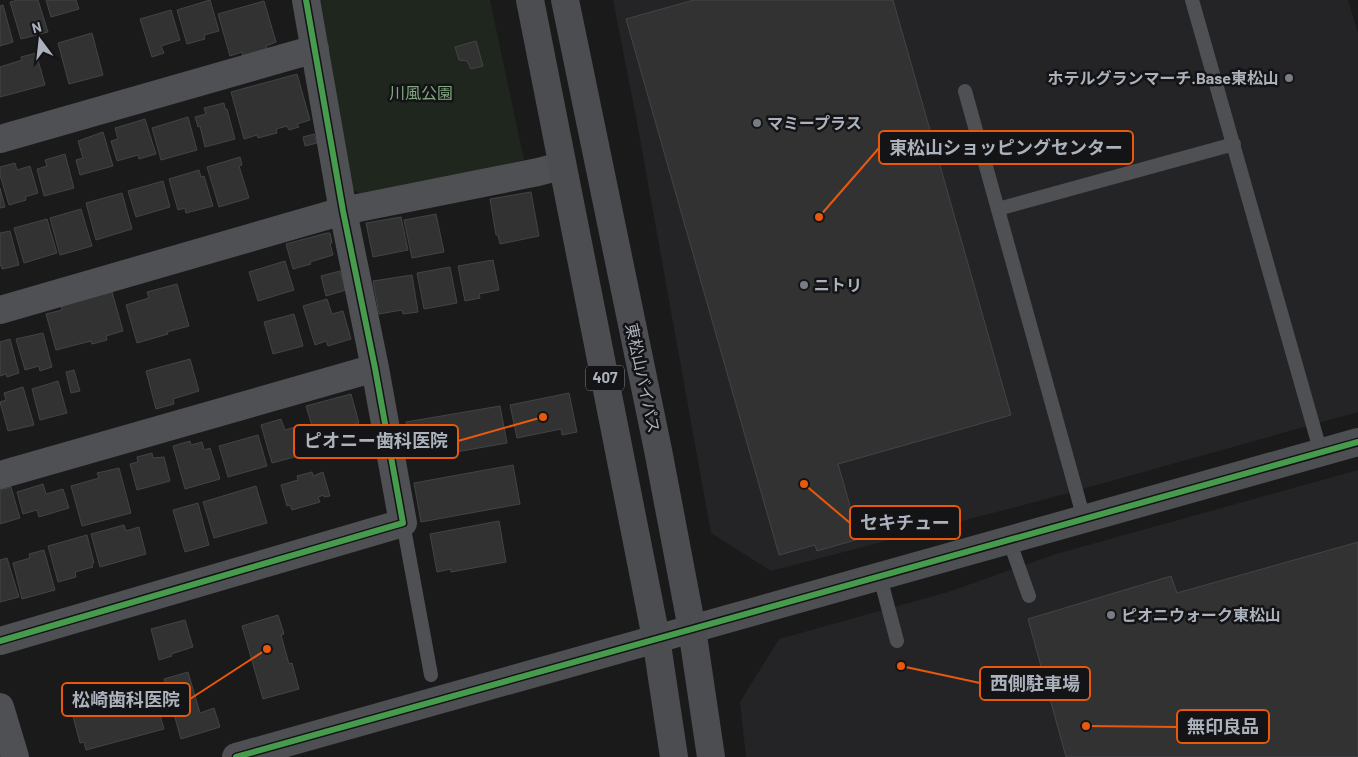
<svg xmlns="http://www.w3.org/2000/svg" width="1358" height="757" font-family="Barlow,'Noto Sans JP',sans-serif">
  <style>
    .built { fill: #242427 }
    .green { fill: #1e261e }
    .building { fill: #323233; stroke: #434447 }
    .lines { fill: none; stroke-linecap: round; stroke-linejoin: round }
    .lane { stroke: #4e5054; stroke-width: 14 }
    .street { stroke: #4e5054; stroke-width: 28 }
    .secondary { stroke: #4d4f52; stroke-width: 28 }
    .highway { stroke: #4c4d50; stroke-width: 28 }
    .cycleway-casing { stroke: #141417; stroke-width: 9 }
    .cycleway { stroke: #469c4c; stroke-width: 6 }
    .poi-dot { fill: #787d84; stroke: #141417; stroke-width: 2 }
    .labels { text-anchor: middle; stroke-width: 5; stroke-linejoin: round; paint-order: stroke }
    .shield { fill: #141417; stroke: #7e838a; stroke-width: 1 }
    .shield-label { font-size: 15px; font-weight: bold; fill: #abb2bc }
    .poi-label { font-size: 16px; font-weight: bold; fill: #abb2bc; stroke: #141417; text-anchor: start }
    .park-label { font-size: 16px; fill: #82a881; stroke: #141417 }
    .street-label { font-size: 16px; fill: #abb2bc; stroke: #141417 }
    .leader { fill: none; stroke: #e8590c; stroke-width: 2 }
    .callout-dot { fill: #e8590c; stroke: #141417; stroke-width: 2 }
    .callout { fill: #141417; stroke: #e8590c; stroke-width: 2 }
    .callout-label { font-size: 18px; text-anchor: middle; font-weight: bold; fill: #abb2bc }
  </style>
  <rect width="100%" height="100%" fill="#1a1a1b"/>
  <path class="built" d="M613,0H1348L1358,33V412L1054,497L771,571L711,533L636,117Z
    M1358,470V757H746L740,702L779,639L948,592L1056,554Z"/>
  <path class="green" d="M317,0H490L524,160L363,195L350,188Z"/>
  <path class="building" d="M18,0H38L48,32L21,39L10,2Z
    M46,0H76L79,9L51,17Z
    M210,0L219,31L204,35L205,39L187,44L177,10Z
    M694,0H893L1011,415L838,464L855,523L861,521L866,537L817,551L815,545L779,555L626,19Z
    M264,1L276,42L266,46L267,50L243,57L242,52L230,56L218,14Z
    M3,5L13,42L0,46V6Z
    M171,10L180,40L161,46L164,53L152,57L140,19Z
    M92,33L103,75L69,84L58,43Z
    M476,41L483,66L471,69L467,61L459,60L455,47Z
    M36,53L45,85L0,97V67L22,60L21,57Z
    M297,74L310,120L297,124L299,127L289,130L287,126L276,129L277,133L258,138L257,135L244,139L231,92Z
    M224,103L225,109H227L235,139L205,147L200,126L198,127L195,117L206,114L204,108Z
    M188,117L197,150L161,160L152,128Z
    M145,119L156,154L139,159L138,155L117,161L111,141L118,139L115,128Z
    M103,132L113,166L80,175L76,160L83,158L78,141Z
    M314,134L317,143L305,146L303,137Z
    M65,154L74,188L44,196L37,169L47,166L45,160Z
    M240,157L242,165L239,166L249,198L219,207L207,167Z
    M15,163L17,170L30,166L38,193L25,197L26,200L9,205L0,175V167Z
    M199,170L201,177L204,176L213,206L186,213L185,208L178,210L169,179Z
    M163,181L170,207L136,217L128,191Z
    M0,188L5,207L0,208Z
    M531,192L539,236L500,244L498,235H496L490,199Z
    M122,193L132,229L96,240L86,203Z
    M81,209L92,246L60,255L50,218Z
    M436,214L444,252L412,258L404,220Z
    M401,217L408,250L373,257L366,223Z
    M47,219L57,253L24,263L14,228Z
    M10,231L19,265L2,269L1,265L0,266V233Z
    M327,233H330L332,243H330L333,255L310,262L311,264L293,269L286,244Z
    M493,260L499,290L479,294L480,298L465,301L458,266Z
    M285,261L294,290L258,301L249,272Z
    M450,267L457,303L424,309L417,273Z
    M340,271L346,290L326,296L321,276Z
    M412,275L418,312L403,314L402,310L379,314L373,281Z
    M177,284L189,326L167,332L168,334L137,343L126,305L149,298L147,292Z
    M112,292L123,331L106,336L107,340L92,344L91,341L56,350L46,314L62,310L61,306Z
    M327,299L332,314L343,311L351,339L328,346L326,341L315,345L303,306Z
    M294,314L303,346L273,354L264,322Z
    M43,333L52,367L40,371L39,366L25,370L16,339Z
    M10,339L19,373L7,377L6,374L0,376V342Z
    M190,359L199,391L173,399L174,404L156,409L146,371Z
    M74,370L80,391L71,393L66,372Z
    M58,381L67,413L40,420L32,389Z
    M23,387L34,425L8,431L0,402L6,400L4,393Z
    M569,393L577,432L562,435L561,429L517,438L510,405Z
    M351,394L359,423L328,432L329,435L316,439L306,406Z
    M500,406L507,443L422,458L418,438L409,439L406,422Z
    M281,419L285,430L305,424L313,452L272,463L261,425Z
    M258,435L267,466L228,477L219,446Z
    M190,441L191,445L202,442L204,450L210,448L220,479L185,489L173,446Z
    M152,453L153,458L164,457L170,481L137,490L130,464L138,462L137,457Z
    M513,465L520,504L421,522L414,483Z
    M119,468L131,513L82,526L71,486L99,478L97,473Z
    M312,472L313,476L323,472L330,496L324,497V495L318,497L320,502L292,510L290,505L287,506L281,485L298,480L297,476Z
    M43,484L46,494L63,489L69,508L39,517L37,510L23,514L17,492Z
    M256,486L267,523L214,538L203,502Z
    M11,487L20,518L0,524V490Z
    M198,503L209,545L185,552L173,510Z
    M499,521L506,562L451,572V569L437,572L430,534Z
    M124,525L126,531L139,527L146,554L100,567L91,534Z
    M87,535L94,563L92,564L93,567L75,572L76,577L58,582L48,546Z
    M1358,542V757H1066L1028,619L1171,576L1177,593Z
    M44,550L55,590L22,599L13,563L30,558L29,554Z
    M7,558L19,597L0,602V560Z
    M278,615L284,634L281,635L289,664L292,663L299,689L263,699L242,626Z
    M185,620L193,647L171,654L172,656L159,660L151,629Z
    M188,672L200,713L214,708L220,727L181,739L164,679Z
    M152,687L164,729L86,750L84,742L80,743L71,709Z"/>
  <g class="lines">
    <path class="lane" d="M1192,0L1321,453
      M965,91L1084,519
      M998,209L1234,144
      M403,523L431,675
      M1009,540L1029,596
      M880,577L897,641"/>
    <path class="street" d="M0,139L315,49
      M0,310L343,211L538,172L561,166
      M0,475L375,368
      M0,641L403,523L375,368L343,211L306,0
      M0,707L15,757"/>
    <path class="secondary" d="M236,757L1358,442"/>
    <path class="highway" d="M530,0L656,638L674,757
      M565,0L658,450L692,629L711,757"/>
    <g class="cycleway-casing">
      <path id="cycleway" d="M0,641L403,523L375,368L343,211L306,0
        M236,757L1358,442"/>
    </g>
    <use href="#cycleway" class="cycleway"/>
  </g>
  <g class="poi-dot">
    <circle cx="1289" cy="78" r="5"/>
    <circle cx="757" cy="123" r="5"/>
    <circle cx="804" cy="285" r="5"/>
    <circle cx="1111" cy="615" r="5"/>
  </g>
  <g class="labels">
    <rect class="shield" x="586" y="365.5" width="38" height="25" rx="4"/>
    <g class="shield-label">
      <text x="605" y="383">407</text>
    </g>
    <g class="poi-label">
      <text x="1279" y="84" text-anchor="end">ホテルグランマーチ.Base東松山</text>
      <text x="767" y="129">マミープラス</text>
      <text x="814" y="291">ニトリ</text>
      <text x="1121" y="621">ピオニウォーク東松山</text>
    </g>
    <g class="park-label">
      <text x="421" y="99">川風公園</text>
    </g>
    <g class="street-label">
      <text transform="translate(643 378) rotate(78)" y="6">東松山バイパス</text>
    </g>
  </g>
  <path class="leader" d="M819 217L879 148M543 417L458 441M804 484L850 523M901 666L980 683M267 649L190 699M1086 726L1177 727"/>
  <g class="callout-dot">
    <circle cx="819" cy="217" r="5"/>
    <circle cx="543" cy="417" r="5"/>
    <circle cx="804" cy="484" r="5"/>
    <circle cx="901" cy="666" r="5"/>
    <circle cx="267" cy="649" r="5"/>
    <circle cx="1086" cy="726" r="5"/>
  </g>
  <g class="callout">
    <rect x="879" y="131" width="254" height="33" rx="5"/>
    <rect x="294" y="425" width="164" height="33" rx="5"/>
    <rect x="850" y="506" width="110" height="33" rx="5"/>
    <rect x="980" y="667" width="110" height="33" rx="5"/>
    <rect x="62" y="683" width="128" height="33" rx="5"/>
    <rect x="1177" y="710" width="92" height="33" rx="5"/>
  </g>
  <g class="callout-label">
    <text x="1006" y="154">東松山ショッピングセンター</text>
    <text x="376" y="447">ピオニー歯科医院</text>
    <text x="905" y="529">セキチュー</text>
    <text x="1035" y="690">西側駐車場</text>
    <text x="126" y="706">松崎歯科医院</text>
    <text x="1223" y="733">無印良品</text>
  </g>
  <g transform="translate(40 40) rotate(345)" stroke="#141417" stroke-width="4" paint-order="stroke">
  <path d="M0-4L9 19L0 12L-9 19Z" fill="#abb2bc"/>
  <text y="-8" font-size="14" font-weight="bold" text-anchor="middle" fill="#abb2bc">N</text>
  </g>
</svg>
